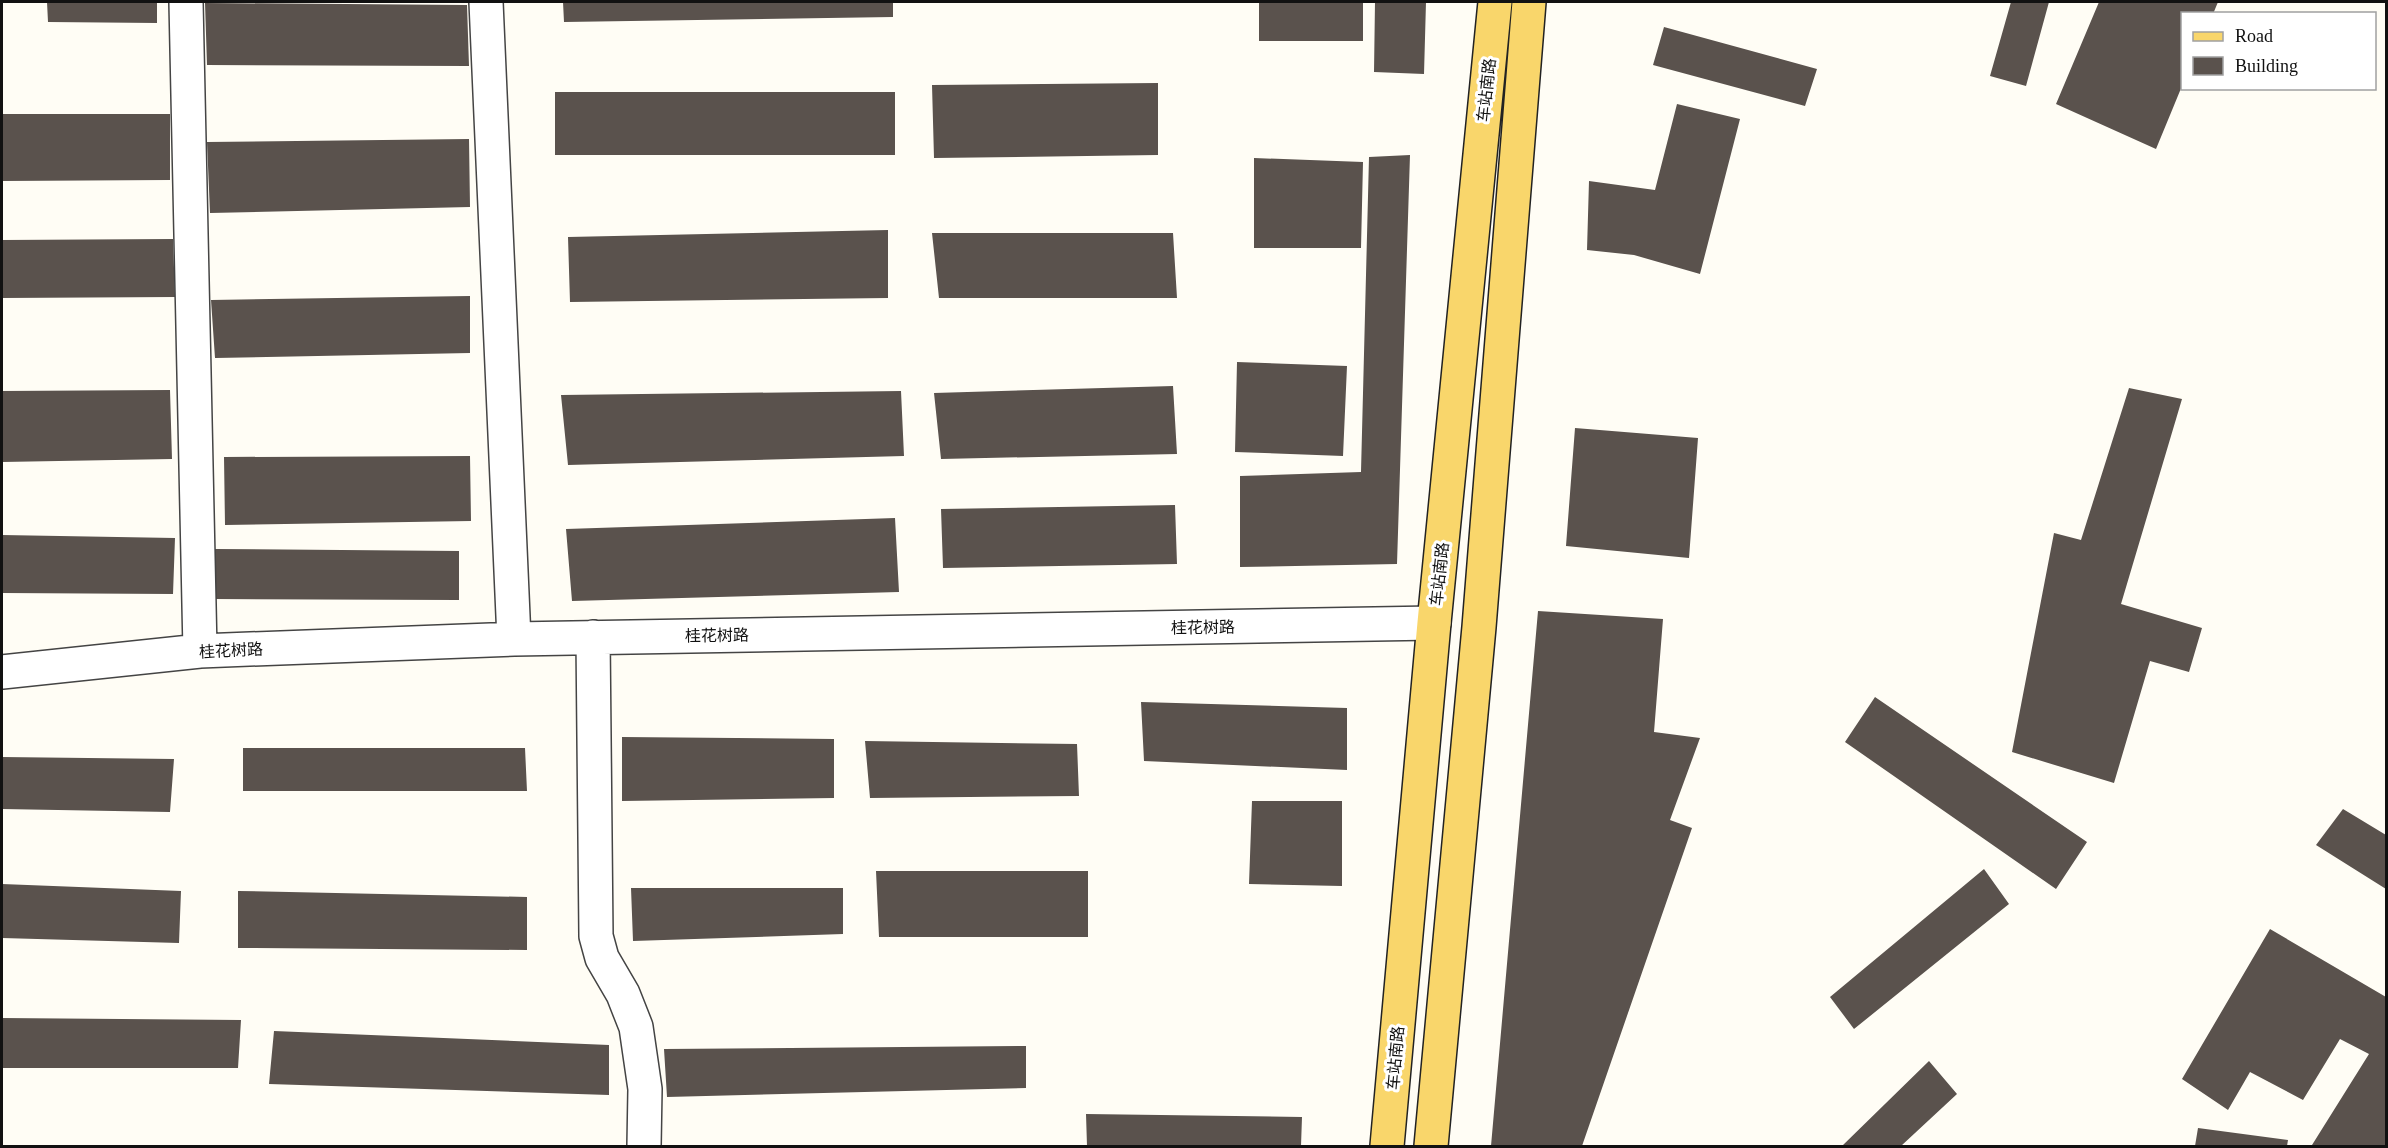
<svg xmlns="http://www.w3.org/2000/svg" width="2388" height="1148" font-family="'Times New Roman','Noto Sans SC',serif">
  <style>
    .building { fill: #5a524d }
    .lines { fill: none; stroke-linecap: round; stroke-linejoin: round }
    .minor-casing { stroke: #444; stroke-width: 36 }
    .primary-casing { stroke: #222; stroke-width: 36 }
    .minor { stroke: #fff; stroke-width: 33 }
    .primary { stroke: #f9d66b; stroke-width: 33 }
    .labels { text-anchor: middle; stroke-width: 6; stroke-linejoin: round; paint-order: stroke }
    .street-label { font-size: 16px; fill: #111; stroke: #fff }
  </style>
  <rect width="100%" height="100%" fill="#fffdf5"/>
  <path class="building" d="M47,2H157V23L48,22Z
    M563,2H893V17L564,22Z
    M1259,2H1363V41H1259Z
    M1375,2H1426L1424,74L1374,72Z
    M2011,2H2049L2026,86L1990,76Z
    M2099,2H2218L2213,14H2182V86L2156,149L2056,104Z
    M205,3L467,5L469,66L207,65Z
    M1664,27L1817,69L1805,106L1653,65Z
    M1158,83V155L934,158L932,85Z
    M555,92H895V155H555Z
    M1677,104L1740,119L1700,274L1634,255L1587,250L1589,181L1655,190Z
    M2,114H170V180L2,181Z
    M469,139L470,207L210,213L207,142Z
    M1410,155L1397,564L1240,567V476L1361,472L1369,157Z
    M1254,158L1363,162L1361,248H1254Z
    M888,230V298L570,302L568,237Z
    M932,233H1173L1177,298H939Z
    M173,239L175,297L2,298V240Z
    M470,296V353L215,358L211,300Z
    M1237,362L1347,366L1343,456L1235,452Z
    M1173,386L1177,454L941,459L934,393Z
    M2129,388L2182,399L2121,604L2202,628L2189,672L2150,661L2114,783L2012,752L2054,533L2081,540Z
    M170,390L172,459L2,462V391Z
    M901,391L904,456L568,465L561,395Z
    M1575,428L1698,438L1689,558L1566,546Z
    M470,456L471,521L225,525L224,457Z
    M1175,505L1177,564L943,568L941,509Z
    M895,518L899,592L572,601L566,529Z
    M2,535L175,538L173,594L2,593Z
    M214,549L459,551V600L214,599Z
    M1538,611L1663,619L1654,732L1700,738L1670,820L1692,828L1582,1146H1491Z
    M1875,697L2087,842L2056,889L1845,742Z
    M1141,702L1347,708V770L1144,761Z
    M622,737L834,739V798L622,801Z
    M865,741L1077,744L1079,796L870,798Z
    M243,748H525L527,791H243Z
    M2,757L174,759L170,812L2,809Z
    M1252,801H1342V886L1249,884Z
    M2343,809L2386,835V889L2316,845Z
    M1984,869L2009,904L1854,1029L1830,997Z
    M876,871H1088V937H879Z
    M2,884L181,891L179,943L2,938Z
    M631,888H843V934L633,941Z
    M238,891L527,897V950L238,948Z
    M2270,929L2386,997V1143L2385,1146L2312,1145L2369,1054L2340,1039L2303,1100L2250,1072L2228,1110L2182,1079Z
    M2,1018L241,1020L238,1068H2Z
    M274,1031L609,1045V1095L269,1084Z
    M1026,1046V1088L667,1097L664,1049Z
    M1929,1061L1957,1094L1901,1146H1842Z
    M1086,1114L1302,1117L1301,1146H1087Z
    M2198,1128L2288,1140L2287,1146H2195Z"/>
  <g class="lines">
    <g class="minor-casing">
      <path id="minor" d="M186,2L200,651
        M486,2L514,639
        M593,637L596,936L602,958L623,994L636,1027L645,1089L644,1146
        M2,672L200,651L514,639L1434,623"/>
    </g>
    <g class="primary-casing">
      <path id="primary" d="M1387,1146L1434,623L1495,2
        M1431,1146L1479,627L1529,2"/>
    </g>
    <use href="#minor" class="minor"/>
    <use href="#primary" class="primary"/>
  </g>
  <g class="labels">
    <g class="street-label">
      <text transform="translate(1486 90) rotate(-84)" y="6">车站南路</text>
      <text transform="translate(1439 574) rotate(-84)" y="6">车站南路</text>
      <text transform="translate(1203 627) rotate(-1)" y="6">桂花树路</text>
      <text transform="translate(717 635) rotate(-1)" y="6">桂花树路</text>
      <text transform="translate(231 650) rotate(-3)" y="6">桂花树路</text>
      <text transform="translate(1395 1058) rotate(-85)" y="6">车站南路</text>
    </g>
  </g>
  <rect width="2388" height="1148" fill="none" stroke="#111111" stroke-width="6"/>
  <rect x="2181" y="12" width="195" height="78" fill="#ffffff" stroke="#a0a0a0" stroke-width="1.5"/>
  <rect x="2193" y="32" width="30" height="9" fill="#f9d66b" stroke="#a0a0a0" stroke-width="1.5"/>
  <text x="2235" y="42" font-size="18" fill="#111111">Road</text>
  <rect x="2193" y="57" width="30" height="18" fill="#5a524d" stroke="#a0a0a0" stroke-width="1.5"/>
  <text x="2235" y="72" font-size="18" fill="#111111">Building</text>
</svg>
